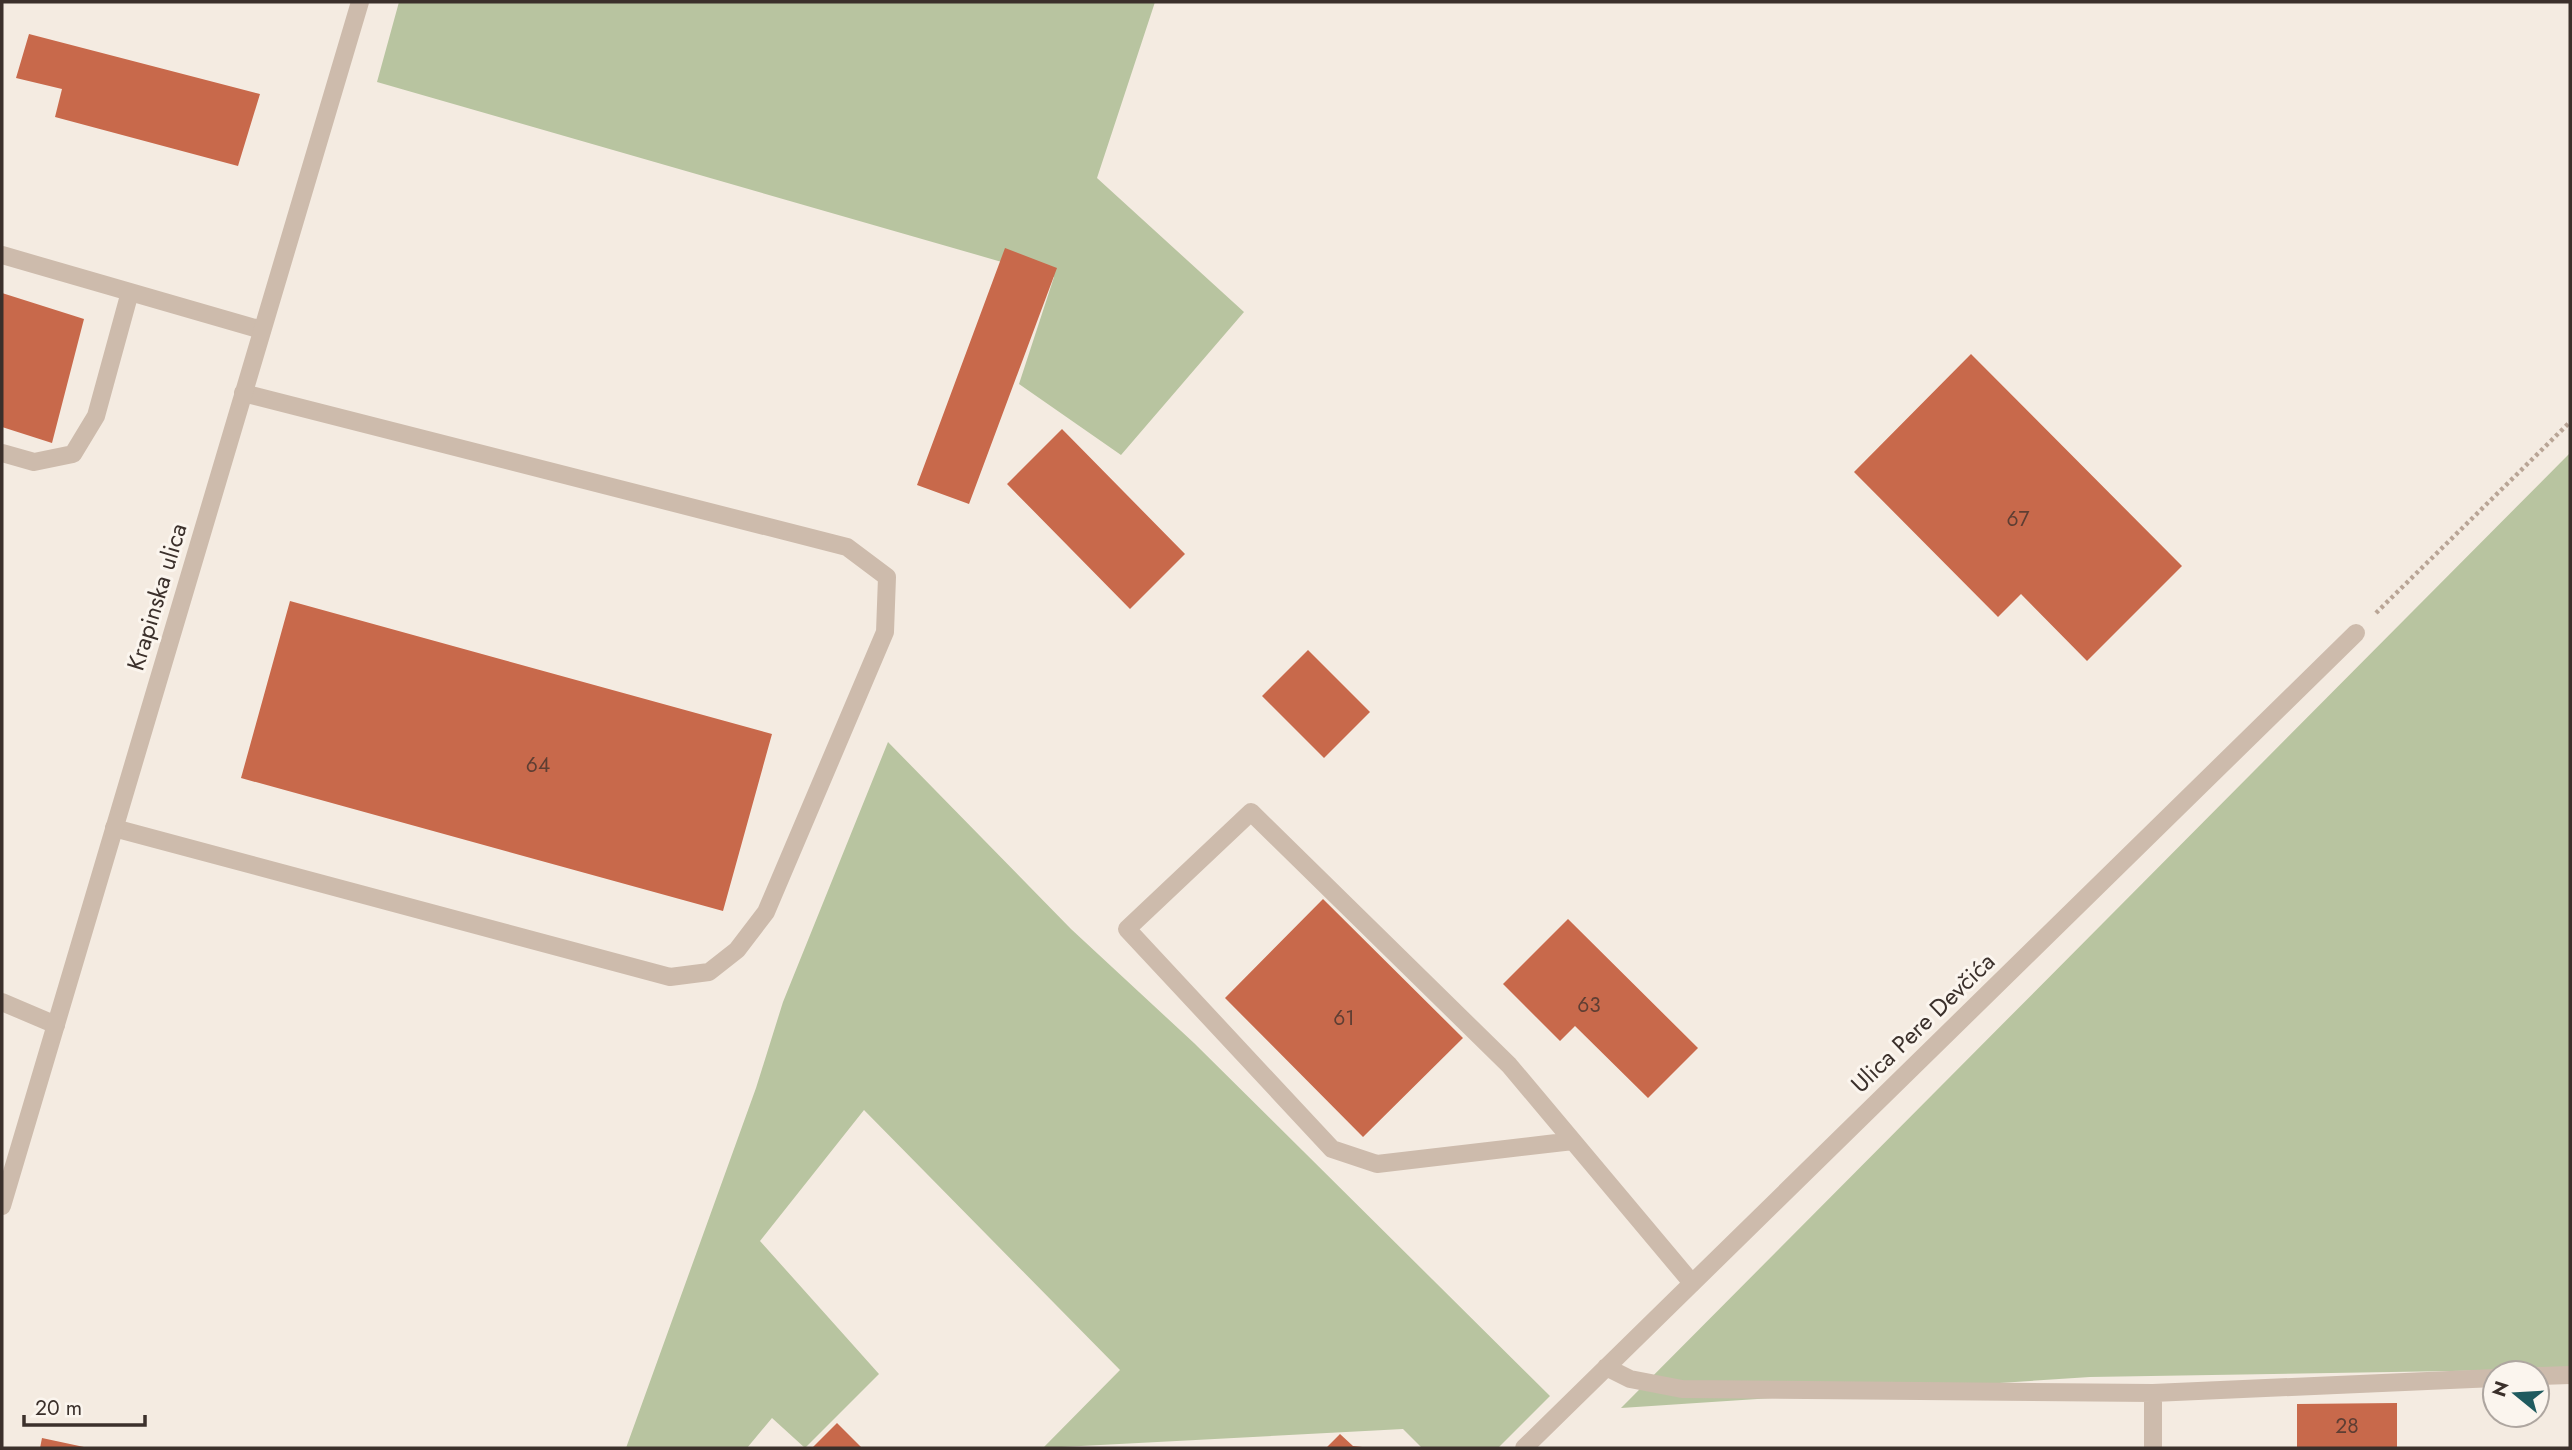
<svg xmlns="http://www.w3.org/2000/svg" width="2572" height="1450" font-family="Jost,sans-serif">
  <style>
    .green { fill: #b8c4a0 }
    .building { fill: #c8694b }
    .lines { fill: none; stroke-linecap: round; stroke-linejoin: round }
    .path { stroke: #b9a596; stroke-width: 4.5; stroke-dasharray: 3.5 3.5; stroke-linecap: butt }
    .service { stroke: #cdbbac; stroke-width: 18 }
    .minor { stroke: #cdbbac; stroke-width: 18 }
    .labels { text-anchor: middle; stroke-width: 6; stroke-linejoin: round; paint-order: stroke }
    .number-label { font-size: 21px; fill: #5e3e33 }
    .street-label { font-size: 24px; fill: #3b302b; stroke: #fbf5ee }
  </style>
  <rect width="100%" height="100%" fill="#f4ebe1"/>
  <path class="green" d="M399,2H1155L1097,178L1244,312L1121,455L1019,384L1054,277L377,82Z
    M2570,453V1369L2090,1377L1621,1408Z
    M888,742L1071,929L1194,1043L1550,1396L1498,1448H1422L1403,1429L1043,1448L1120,1370L864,1110L760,1241L879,1374L805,1448L772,1418L747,1448H626L756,1088L783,1002Z"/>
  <path class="building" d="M29,34L260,94L238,166L55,117L62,89L16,78Z
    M1005,248L1057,268L969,504L917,485Z
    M2,293L84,319L52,443L2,427Z
    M1971,354L2182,566L2087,661L2021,594L1998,617L1854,472Z
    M1062,429L1185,554L1130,609L1007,484Z
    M290,601L772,734L723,911L241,778Z
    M1308,650L1370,712L1324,758L1262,696Z
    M1323,899L1463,1038L1363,1137L1225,998Z
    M1568,919L1698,1048L1648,1098L1575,1026L1560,1041L1503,984Z
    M2397,1403V1448H2297V1404Z
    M837,1423L862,1448H812Z
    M1340,1434L1353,1446L1372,1448H1326Z
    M42,1438L84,1447V1448H40Z"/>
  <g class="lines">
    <path class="path" d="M2376,613L2570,422"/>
    <path class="service" d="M2,255L262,330
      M2,453L34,462L73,454L96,416L130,292
      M114,828L670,977L709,972L737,950L766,912L885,632L887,577L847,547L243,393
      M2,1002L56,1025
      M1573,1141L1377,1164L1332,1149L1127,929L1251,812L1509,1065L1692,1283"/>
    <path class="minor" d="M2,1206L360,2
      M1606,1367L1630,1379L1682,1389L2153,1393L2495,1378
      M2537,1376L2570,1375
      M1524,1448L2356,633
      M2153,1448V1393"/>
  </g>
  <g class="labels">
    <g class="number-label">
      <text x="2018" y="526">67</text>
      <text x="538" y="772">64</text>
      <text x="1589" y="1012">63</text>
      <text x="1344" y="1025">61</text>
      <text x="2347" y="1433">28</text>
    </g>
    <g class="street-label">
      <text transform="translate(157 597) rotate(-73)" y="8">Krapinska ulica</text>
      <text transform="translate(1923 1023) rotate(-44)" y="8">Ulica Pere Devčića</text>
    </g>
  </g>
  <rect width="2572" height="1450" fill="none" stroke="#3b302b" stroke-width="7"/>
  <g transform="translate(2516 1394) rotate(288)"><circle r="33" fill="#fbf5ee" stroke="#aea6a0" stroke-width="2"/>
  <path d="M0-5L12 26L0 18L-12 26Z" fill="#1f5a5e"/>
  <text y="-10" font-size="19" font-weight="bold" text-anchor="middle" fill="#3b302b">N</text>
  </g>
  <path d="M24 1415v10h121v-10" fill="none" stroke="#3b302b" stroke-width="3.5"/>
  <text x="35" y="1415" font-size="21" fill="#3b302b" stroke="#fbf5ee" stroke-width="5" paint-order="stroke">20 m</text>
</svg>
